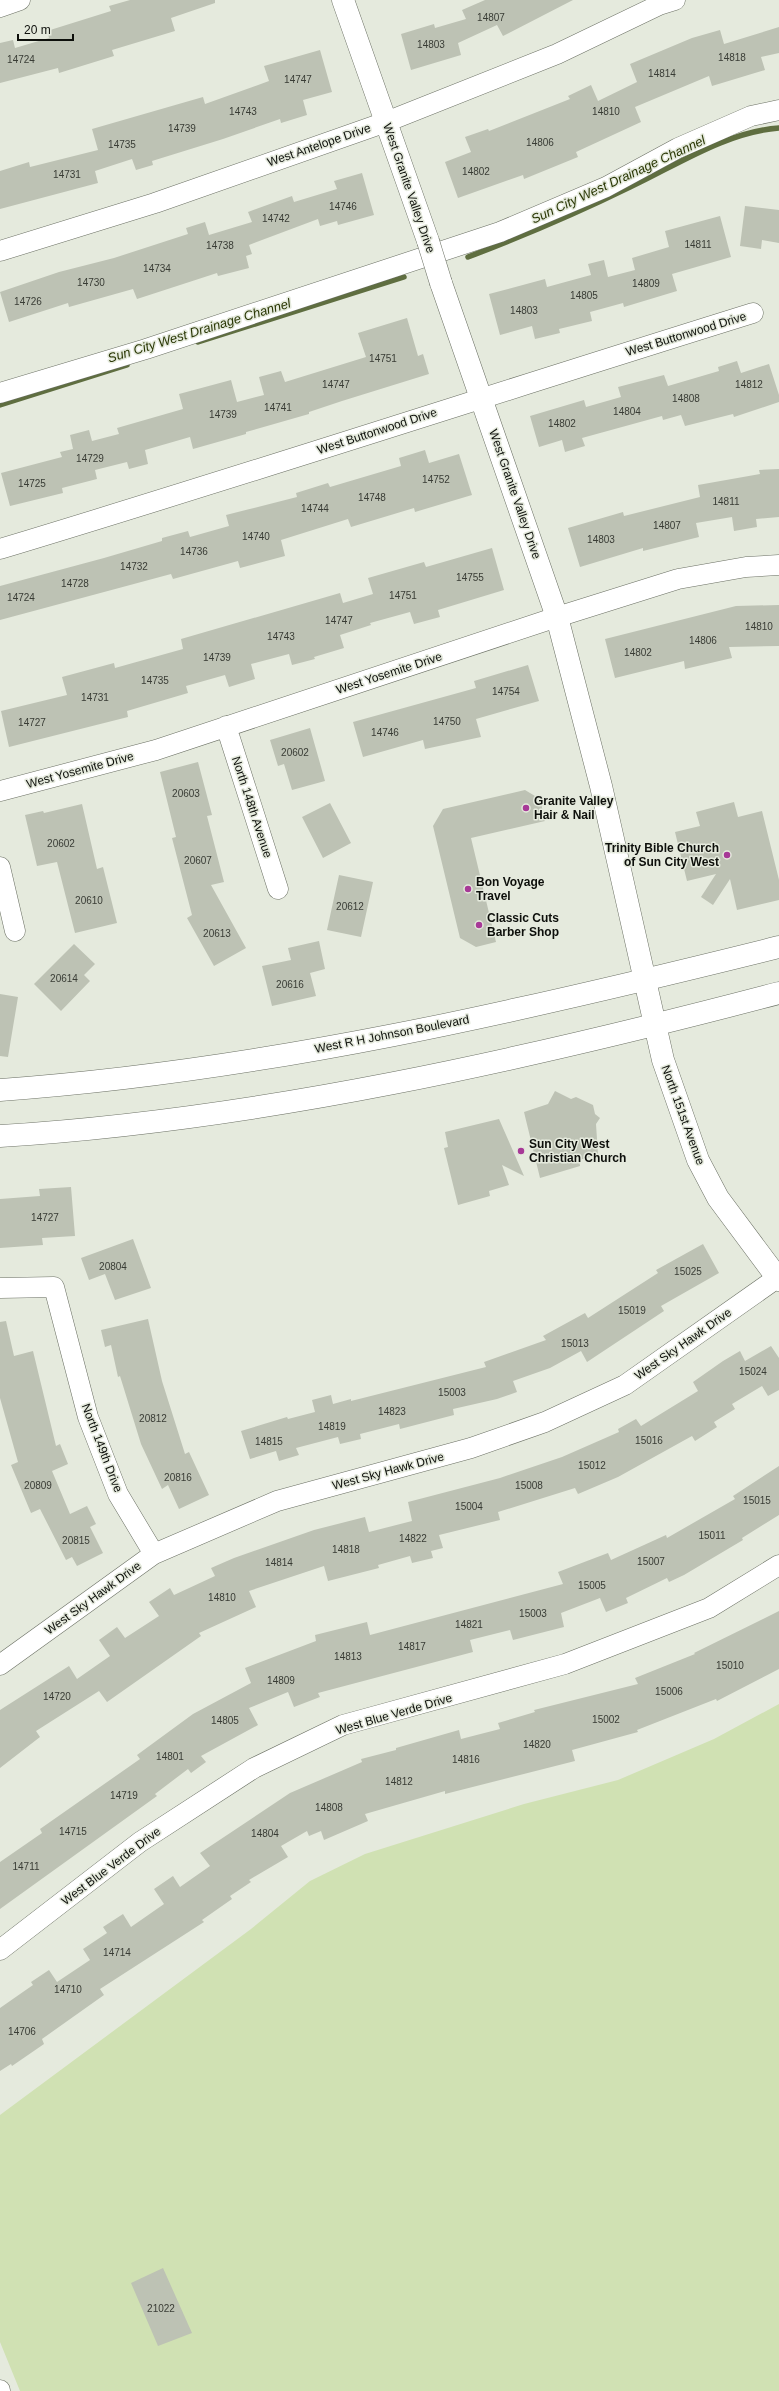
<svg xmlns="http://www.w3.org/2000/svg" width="779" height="2391" font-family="Helvetica,sans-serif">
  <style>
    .green { fill: #d0e1b3 }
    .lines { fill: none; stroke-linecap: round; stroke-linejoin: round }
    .stream { stroke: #5f6e40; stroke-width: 5.5 }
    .building { fill: #bdc2b4 }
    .minor-casing { stroke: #6b7064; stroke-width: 21 }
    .tertiary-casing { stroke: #6b7064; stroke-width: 23 }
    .secondary-casing { stroke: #6b7064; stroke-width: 23 }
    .minor { stroke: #fff; stroke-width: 20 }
    .tertiary { stroke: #fff; stroke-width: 22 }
    .secondary { stroke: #fff; stroke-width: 22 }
    .tertiary-bridge-casing { stroke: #6b7064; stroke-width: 23; stroke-linecap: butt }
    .tertiary-bridge { stroke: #fff; stroke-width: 22 }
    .poi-dot { fill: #a73997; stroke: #e5eadd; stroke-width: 1.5 }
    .labels { text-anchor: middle; stroke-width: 3; stroke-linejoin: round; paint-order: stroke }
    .number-label { font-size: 10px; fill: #393c35 }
    .street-label { font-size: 12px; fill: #0d0f0b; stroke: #e5eadd }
    .poi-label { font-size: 12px; font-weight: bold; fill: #0d0f0b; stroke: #e5eadd; text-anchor: start }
    .water-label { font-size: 13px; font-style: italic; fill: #2a3705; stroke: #e5eadd }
  </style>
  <rect width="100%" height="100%" fill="#e5eadd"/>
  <path class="green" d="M779,1704V2391H20L0,2342V2115L251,1929L310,1881L365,1854L524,1804L618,1780L714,1739Z"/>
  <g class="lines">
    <path class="stream" d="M468,257C523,236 577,213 630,187C677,165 726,132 779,128
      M198,342L404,277
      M0,405L127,365"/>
  </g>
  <path class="building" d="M130,0H215V3L171,18L175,31L112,50L114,56L59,73L58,68L0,83V43L13,40L15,48L49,38L47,31L111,11L109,6Z
    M485,0H573L503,36L497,25L458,43L461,55L411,70L401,34L434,24L435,28L466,19L462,10Z
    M779,27V53L761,57L765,70L712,86L709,76L635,107L641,122L576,152L578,157L524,179L523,175L458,198L445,162L471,152L465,137L488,129L489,131L570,99L568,96L591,85L598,101L637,82L630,64L692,38L720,30L724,44Z
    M320,50L332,92L303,100L307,115L281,123L280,119L223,139L152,161L153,165L136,170L132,159L95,171L98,183L0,209V171L29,162L30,167L98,150L92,129L203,97L205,104L269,81L264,66Z
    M362,173L374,215L338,225L337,221L320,226L318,219L249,245L252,254L246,256L249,268L218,276L217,273L137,299L133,289L69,307L68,303L9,322L0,292L59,272L114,258L188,234L186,228L205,222L209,235L252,222L248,212L292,196L294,202L337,189L334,181Z
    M745,206L779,210V243L762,240L761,249L740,246Z
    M720,216L731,257L672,274L677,291L624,307L623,303L590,312L592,321L559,329L560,333L535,339L532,326L500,335L489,294L545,279L547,287L591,275L588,264L604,260L608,277L635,270L632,258L669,247L665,231Z
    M407,318L418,356L423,354L429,374L342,401L309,412V414L246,432V434L193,449L190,437L145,450L148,464L129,469L127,462L95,470L97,479L62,488L63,493L10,506L1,473L62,457L60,452L73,449L70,435L89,430L92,441L119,434L117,428L183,409L179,394L231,380L237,402L264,395L259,377L281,371L285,382L366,357L358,333Z
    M737,361L741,373L769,364L779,395V402L734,417L733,414L685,426L681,415L663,420L662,416L582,438L585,446L565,452L562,440L539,447L530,416L584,400L586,407L621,397L618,387L664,375L668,386L719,371L718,367Z
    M425,450L429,463L459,454L472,495L415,512L414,508L351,527L348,519L281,540L285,556L240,568L238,561L173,579L171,574L0,620V586L104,558L162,541V538L188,531L190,537L229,526L226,515L297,497L296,493L328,483L330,487L401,466L399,458Z
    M779,469V517L756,519L757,527L734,531L732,517L696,523L699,537L643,551V548L580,567L568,528L623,512L624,516L700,497L698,485L760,474L759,470Z
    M492,548L504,590L438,610L440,617L414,624L410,612L370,623L371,625L340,635L344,648L314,657L315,659L292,665L289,654L251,664L255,679L229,687L225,675L186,686L188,693L127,711L128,717L9,747L1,711L67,695L62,677L114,663L115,668L183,649L181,639L340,593L343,603L373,594L368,578L424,562L426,567Z
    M779,605V646L729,647L732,658L685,669L684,661L615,678L605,639L736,606Z
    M528,665L539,701L476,719L481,737L425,749L423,740L363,757L353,722L476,688L474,681Z
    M310,728L325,781L292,790L284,764L278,766L270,740Z
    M198,762L212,815L207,816L224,882L211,885L246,948L214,966L187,918L192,915L172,838L176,837L160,772Z
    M525,790L540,799L545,821L471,838L496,942L476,947L460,938L433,826L443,809Z
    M734,802L738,817L762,811L779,880V900L737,910L730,879L713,905L701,897L716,874L687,881L675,832L700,826L696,812Z
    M330,803L351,843L323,858L302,817Z
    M82,804L97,869L103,867L117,923L75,933L57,862L37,866L25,815L43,811L44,813Z
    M339,875L373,882L361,937L327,930Z
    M319,941L325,969L310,973L316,996L272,1006L262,966L291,960L288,948Z
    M74,944L95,964L84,975L90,981L61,1011L34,984Z
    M0,994L18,997L8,1057L0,1056Z
    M555,1091L571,1099L576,1097L593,1105L595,1114L600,1118L596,1124L598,1155L579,1160L580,1166L540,1178L524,1112L548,1104Z
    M499,1119L524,1176L502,1165L509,1185L489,1191L490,1196L458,1205L444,1148L448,1147L445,1132Z
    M71,1187L75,1236L42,1238L43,1245L0,1248V1199L40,1196L39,1189Z
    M133,1239L151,1288L115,1300L105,1274L89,1280L81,1258Z
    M703,1244L719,1273L661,1306L664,1311L587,1362L581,1351L550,1368L513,1381L517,1392L497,1399L453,1409L454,1415L400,1429L399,1424L360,1434L361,1439L340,1444L338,1437L296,1448L299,1455L279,1461L276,1451L250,1459L241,1431L287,1417L288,1419L315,1412L312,1400L331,1395L333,1404L351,1399V1401L486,1367L484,1362L546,1340L543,1336L585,1313L588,1318L658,1273L656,1270Z
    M148,1319L162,1381L185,1454L189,1452L209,1495L179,1509L168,1485L162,1489L141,1444L120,1376L118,1377L111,1345L105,1347L101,1330Z
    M6,1321L14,1356L33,1351L56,1446L60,1444L68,1464L52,1471L70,1514L87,1506L96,1524L90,1527L103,1553L77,1566L72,1557L66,1560L40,1509L31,1513L11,1465L18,1462L0,1398V1322Z
    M771,1346L779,1358V1390L768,1396L762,1386L732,1404L735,1409L714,1422L717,1427L695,1441L692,1436L618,1477L578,1494L575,1488L498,1512L500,1520L439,1535L443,1548L431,1551L433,1558L412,1563L410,1556L378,1565L379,1568L328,1581L324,1566L249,1591L256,1607L199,1633L201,1636L107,1702L99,1691L36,1731L40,1737L0,1768V1710L69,1666L77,1679L110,1656L99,1640L117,1627L125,1638L159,1616L149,1602L170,1588L174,1595L215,1576L211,1568L234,1558L314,1530L365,1517L369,1532L412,1521L408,1502L500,1478L562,1457L619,1432L618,1429L636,1419L641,1426L698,1391L693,1382L723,1361L740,1351L745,1361Z
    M779,1466V1515L742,1538L743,1540L684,1575L669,1582L667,1578L626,1598L628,1603L606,1612L600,1598L561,1613L564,1627L513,1640L510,1630L470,1640L473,1652L318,1693L320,1697L294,1707L288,1692L249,1708L258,1725L201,1756L206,1762L191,1773L188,1769L155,1794L157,1796L0,1909V1862L42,1833L40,1829L140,1759L137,1755L193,1714L251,1683L245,1668L316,1641L315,1635L367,1622L370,1635L563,1584L558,1572L608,1553L611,1560L666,1535L667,1538L735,1499L733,1496Z
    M779,1611V1669L717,1701L716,1699L637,1730L638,1732L572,1750L575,1761L445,1794V1791L365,1814L368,1821L324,1840L321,1831L309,1836L307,1831L281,1846L288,1857L249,1880L251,1882L230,1896L232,1899L202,1920L204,1922L100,1989L104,1995L42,2039L44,2044L12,2066L11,2064L0,2071V2008L33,1985L31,1982L49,1970L57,1982L90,1960L83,1949L107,1933L103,1927L123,1914L131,1927L164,1904L154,1889L173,1876L180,1887L210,1866L200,1853L290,1793L362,1762L361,1759L396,1750V1748L459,1730L461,1739L500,1729L498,1723L535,1712L534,1710L638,1684L635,1678L695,1654L694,1653Z
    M163,2268L192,2333L158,2346L131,2283Z"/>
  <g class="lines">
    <g class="minor-casing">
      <path id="minor" d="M0,7L20,0
        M0,251L155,203L386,122L557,54L659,5L675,0
        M0,393L146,349L500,232L606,187L678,148L751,116L779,110
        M0,549C252,473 502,391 753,313
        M226,726L278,889
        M0,791L156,750L557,617L678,579L746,567L779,565
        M0,867L15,931
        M0,1288L54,1287L88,1417L118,1494L154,1554
        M0,1665L154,1554L277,1501L471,1448L545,1422L625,1385L777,1278
        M0,1950L140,1842L254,1768L343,1725L565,1664L709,1608L779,1565
        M0,2390V2391"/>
    </g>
    <g class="tertiary-casing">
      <path id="tertiary" d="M343,0L428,241
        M441,283L557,617L601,786L663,1060L698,1160L718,1198L779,1280"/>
    </g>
    <g class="secondary-casing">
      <path id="secondary" d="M0,1090C264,1071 522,1011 779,947
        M0,1136C259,1120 528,1059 779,993"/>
    </g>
    <use href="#minor" class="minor"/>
    <use href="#tertiary" class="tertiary"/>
    <use href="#secondary" class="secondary"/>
    <g class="tertiary-bridge-casing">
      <path id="tertiary-bridge" d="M428,241L441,283"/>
    </g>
    <use href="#tertiary-bridge" class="tertiary-bridge"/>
  </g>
  <g class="poi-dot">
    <circle cx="526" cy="808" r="4"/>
    <circle cx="727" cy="855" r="4"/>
    <circle cx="468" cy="889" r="4"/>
    <circle cx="479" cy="925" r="4"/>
    <circle cx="521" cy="1151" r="4"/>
  </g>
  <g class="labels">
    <g class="number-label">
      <text x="491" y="21">14807</text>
      <text x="431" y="48">14803</text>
      <text x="732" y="61">14818</text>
      <text x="21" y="63">14724</text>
      <text x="662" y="77">14814</text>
      <text x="298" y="83">14747</text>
      <text x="243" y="115">14743</text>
      <text x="606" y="115">14810</text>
      <text x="182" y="132">14739</text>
      <text x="540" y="146">14806</text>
      <text x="122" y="148">14735</text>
      <text x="476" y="175">14802</text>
      <text x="67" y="178">14731</text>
      <text x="343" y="210">14746</text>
      <text x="276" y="222">14742</text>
      <text x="698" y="248">14811</text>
      <text x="220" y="249">14738</text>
      <text x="157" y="272">14734</text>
      <text x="91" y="286">14730</text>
      <text x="646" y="287">14809</text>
      <text x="584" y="299">14805</text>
      <text x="28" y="305">14726</text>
      <text x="524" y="314">14803</text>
      <text x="383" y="362">14751</text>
      <text x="336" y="388">14747</text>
      <text x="749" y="388">14812</text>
      <text x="686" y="402">14808</text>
      <text x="278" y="411">14741</text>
      <text x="627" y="415">14804</text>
      <text x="223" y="418">14739</text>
      <text x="562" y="427">14802</text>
      <text x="90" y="462">14729</text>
      <text x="436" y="483">14752</text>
      <text x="32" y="487">14725</text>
      <text x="372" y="501">14748</text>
      <text x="726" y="505">14811</text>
      <text x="315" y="512">14744</text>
      <text x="667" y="529">14807</text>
      <text x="256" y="540">14740</text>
      <text x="601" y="543">14803</text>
      <text x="194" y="555">14736</text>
      <text x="134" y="570">14732</text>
      <text x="470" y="581">14755</text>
      <text x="75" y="587">14728</text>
      <text x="403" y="599">14751</text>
      <text x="21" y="601">14724</text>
      <text x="339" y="624">14747</text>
      <text x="759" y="630">14810</text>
      <text x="281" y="640">14743</text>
      <text x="703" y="644">14806</text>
      <text x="638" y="656">14802</text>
      <text x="217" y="661">14739</text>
      <text x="155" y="684">14735</text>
      <text x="506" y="695">14754</text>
      <text x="95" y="701">14731</text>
      <text x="447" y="725">14750</text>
      <text x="32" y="726">14727</text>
      <text x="385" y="736">14746</text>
      <text x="295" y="756">20602</text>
      <text x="186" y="797">20603</text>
      <text x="61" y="847">20602</text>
      <text x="198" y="864">20607</text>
      <text x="89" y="904">20610</text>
      <text x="350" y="910">20612</text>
      <text x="217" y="937">20613</text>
      <text x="64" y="982">20614</text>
      <text x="290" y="988">20616</text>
      <text x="45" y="1221">14727</text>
      <text x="113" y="1270">20804</text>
      <text x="688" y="1275">15025</text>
      <text x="632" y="1314">15019</text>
      <text x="575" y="1347">15013</text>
      <text x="753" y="1375">15024</text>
      <text x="452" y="1396">15003</text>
      <text x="392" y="1415">14823</text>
      <text x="153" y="1422">20812</text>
      <text x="332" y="1430">14819</text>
      <text x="649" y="1444">15016</text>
      <text x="269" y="1445">14815</text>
      <text x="592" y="1469">15012</text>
      <text x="178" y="1481">20816</text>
      <text x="38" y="1489">20809</text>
      <text x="529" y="1489">15008</text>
      <text x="757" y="1504">15015</text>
      <text x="469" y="1510">15004</text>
      <text x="712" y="1539">15011</text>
      <text x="413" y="1542">14822</text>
      <text x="76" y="1544">20815</text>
      <text x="346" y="1553">14818</text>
      <text x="651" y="1565">15007</text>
      <text x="279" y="1566">14814</text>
      <text x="592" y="1589">15005</text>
      <text x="222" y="1601">14810</text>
      <text x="533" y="1617">15003</text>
      <text x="469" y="1628">14821</text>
      <text x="412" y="1650">14817</text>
      <text x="348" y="1660">14813</text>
      <text x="730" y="1669">15010</text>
      <text x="281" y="1684">14809</text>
      <text x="669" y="1695">15006</text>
      <text x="57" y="1700">14720</text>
      <text x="606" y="1723">15002</text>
      <text x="225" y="1724">14805</text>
      <text x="537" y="1748">14820</text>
      <text x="170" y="1760">14801</text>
      <text x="466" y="1763">14816</text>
      <text x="399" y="1785">14812</text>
      <text x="124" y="1799">14719</text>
      <text x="329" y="1811">14808</text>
      <text x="73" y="1835">14715</text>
      <text x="265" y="1837">14804</text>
      <text x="26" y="1870">14711</text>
      <text x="117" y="1956">14714</text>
      <text x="68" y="1993">14710</text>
      <text x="22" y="2035">14706</text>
      <text x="161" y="2312">21022</text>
    </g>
    <g class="street-label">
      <text transform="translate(319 145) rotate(-19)" y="4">West Antelope Drive</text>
      <text transform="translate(409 188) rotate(71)" y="4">West Granite Valley Drive</text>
      <text transform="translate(686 334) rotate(-17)" y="4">West Buttonwood Drive</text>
      <text transform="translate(377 431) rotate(-18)" y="4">West Buttonwood Drive</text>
      <text transform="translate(515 494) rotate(71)" y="4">West Granite Valley Drive</text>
      <text transform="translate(389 673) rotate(-18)" y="4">West Yosemite Drive</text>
      <text transform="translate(80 770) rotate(-15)" y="4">West Yosemite Drive</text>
      <text transform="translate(252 807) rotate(72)" y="4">North 148th Avenue</text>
      <text transform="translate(392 1034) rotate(-11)" y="4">West R H Johnson Boulevard</text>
      <text transform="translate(683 1115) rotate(70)" y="4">North 151st Avenue</text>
      <text transform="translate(683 1344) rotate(-35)" y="4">West Sky Hawk Drive</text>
      <text transform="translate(102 1448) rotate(69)" y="4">North 149th Drive</text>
      <text transform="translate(388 1471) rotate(-15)" y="4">West Sky Hawk Drive</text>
      <text transform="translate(93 1598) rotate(-36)" y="4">West Sky Hawk Drive</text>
      <text transform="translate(394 1714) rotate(-16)" y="4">West Blue Verde Drive</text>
      <text transform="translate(111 1866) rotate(-37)" y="4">West Blue Verde Drive</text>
    </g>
    <g class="poi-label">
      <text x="534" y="805">Granite Valley<tspan x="534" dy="14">Hair &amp; Nail</tspan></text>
      <text x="719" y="852" text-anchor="end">Trinity Bible Church<tspan x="719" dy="14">of Sun City West</tspan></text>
      <text x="476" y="886">Bon Voyage<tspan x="476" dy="14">Travel</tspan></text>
      <text x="487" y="922">Classic Cuts<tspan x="487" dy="14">Barber Shop</tspan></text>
      <text x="529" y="1148">Sun City West<tspan x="529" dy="14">Christian Church</tspan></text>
    </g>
    <g class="water-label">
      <text transform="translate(618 179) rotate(-25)" y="5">Sun City West Drainage Channel</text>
      <text transform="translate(199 330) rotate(-17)" y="5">Sun City West Drainage Channel</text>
    </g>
  </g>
  <path d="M18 34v6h55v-6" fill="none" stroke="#0d0f0b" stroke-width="2"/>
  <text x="24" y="34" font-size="12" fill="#0d0f0b" stroke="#e5eadd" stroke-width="3" paint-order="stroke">20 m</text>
</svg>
